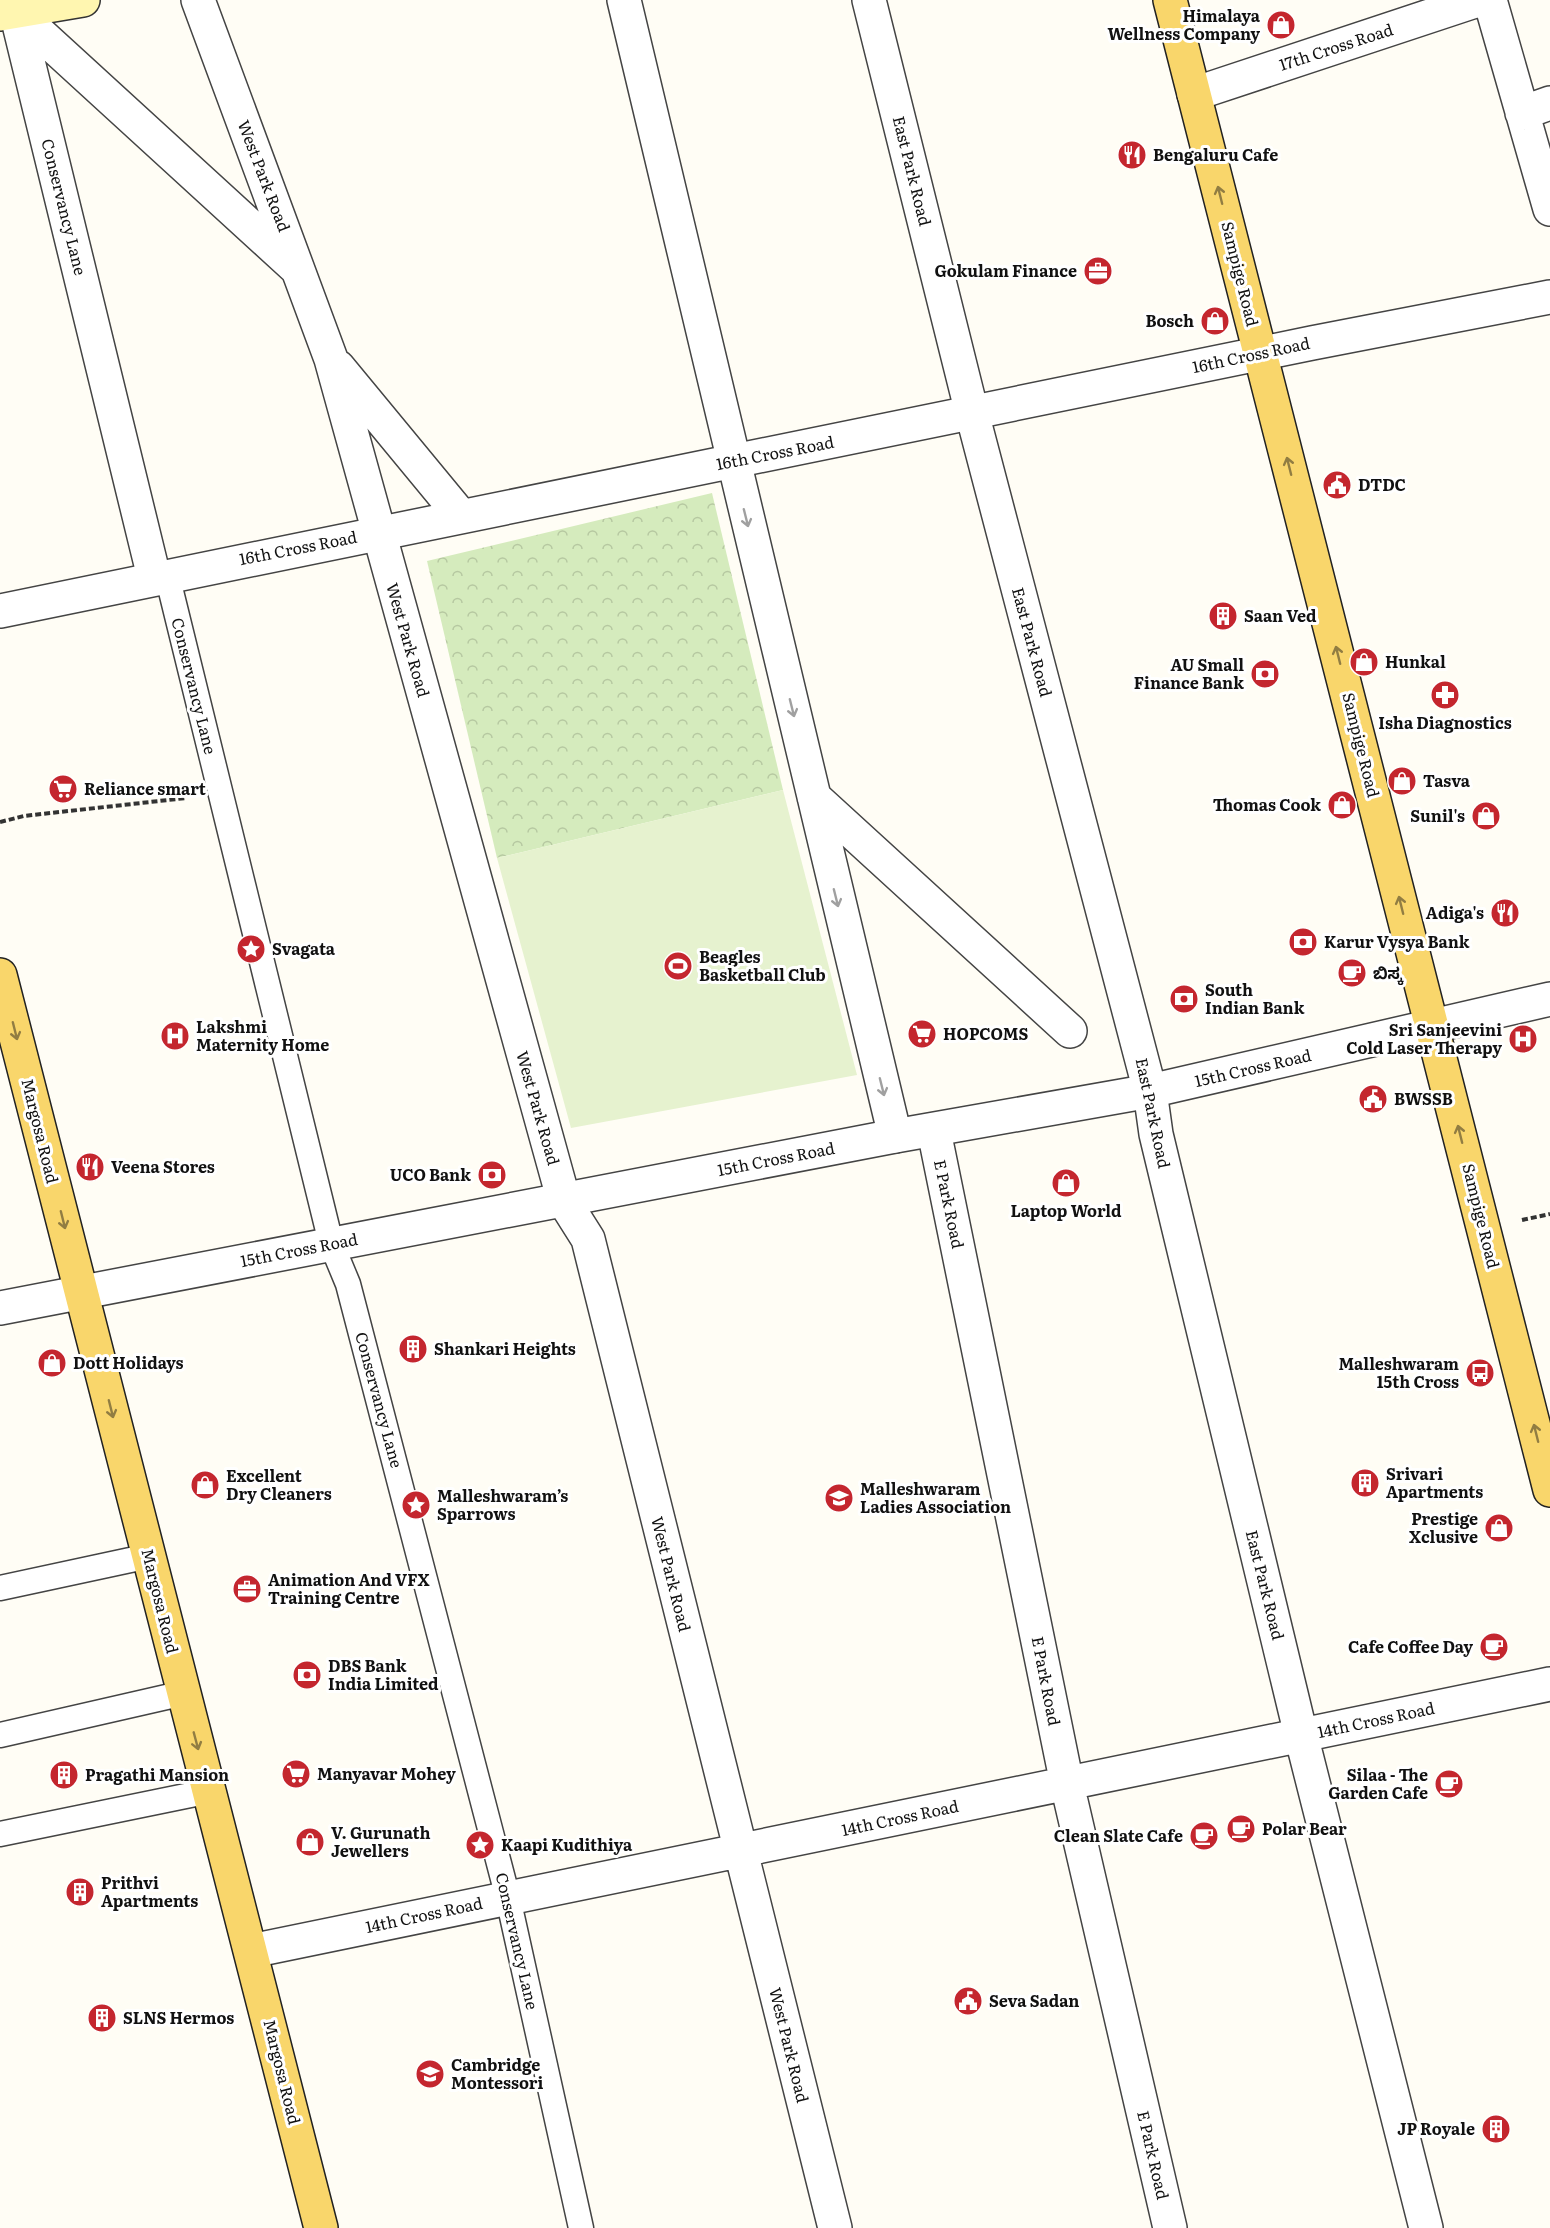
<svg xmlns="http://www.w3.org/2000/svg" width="1550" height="2228" font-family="Literata,'Noto Sans Kannada',serif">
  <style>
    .park { fill: url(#park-crowns) }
    .pitch { fill: #e6f2cf }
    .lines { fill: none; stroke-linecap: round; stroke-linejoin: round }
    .service-casing { stroke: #444; stroke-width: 27 }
    .minor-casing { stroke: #444; stroke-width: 36 }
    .tertiary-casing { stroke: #444; stroke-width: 36 }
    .secondary-casing { stroke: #333; stroke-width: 36 }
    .primary-casing { stroke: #222; stroke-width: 36 }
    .path { stroke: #333; stroke-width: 4; stroke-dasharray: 6 3; stroke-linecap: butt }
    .service { stroke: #fff; stroke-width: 24 }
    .minor { stroke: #fff; stroke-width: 33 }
    .tertiary { stroke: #fff; stroke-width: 33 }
    .secondary { stroke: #fff6b0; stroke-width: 33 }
    .primary { stroke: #f9d66b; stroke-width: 33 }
    .oneway { stroke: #917d42 }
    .oneway2 { stroke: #a0a0a0 }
    .labels { text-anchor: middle; stroke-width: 6; stroke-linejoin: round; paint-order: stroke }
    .poi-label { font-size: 16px; font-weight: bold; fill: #111; stroke: #fff; text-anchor: start }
    .street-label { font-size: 16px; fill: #111; stroke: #fff }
  </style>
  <defs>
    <pattern id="park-crowns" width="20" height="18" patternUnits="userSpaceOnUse" patternTransform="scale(1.5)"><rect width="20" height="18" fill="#d5ebbd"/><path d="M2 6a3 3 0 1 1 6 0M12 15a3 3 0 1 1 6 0" fill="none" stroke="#b6c8a1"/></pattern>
  </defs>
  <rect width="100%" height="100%" fill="#fffdf5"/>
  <path class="park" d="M712,493L783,790L497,858L427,561Z"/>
  <path class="pitch" d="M783,790L857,1075L571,1128L497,858Z"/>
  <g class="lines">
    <g class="service-casing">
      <path id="service" d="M167,575L331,1243L348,1284L508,1898L581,2228
        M0,1588L149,1556
        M0,1735L184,1693
        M0,1834L210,1791"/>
    </g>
    <g class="minor-casing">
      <path id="minor" d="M198,0L331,359L564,1201L588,1239L835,2228
        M624,0L895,1136
        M869,0L972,413L1150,1091L1156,1134L1301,1735L1426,2228
        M1490,0L1550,209
        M14,10L295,267
        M16,12L154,577
        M1194,94L1478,0
        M1522,113L1550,103
        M338,367L461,516
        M814,797L1070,1031
        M934,1131L1067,1784L1170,2228
        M251,1951L1550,1684"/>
    </g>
    <g class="tertiary-casing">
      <path id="tertiary" d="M0,611L1312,343L1550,297
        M0,1308L895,1136L1150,1091L1550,999"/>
    </g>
    <g class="secondary-casing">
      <path id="secondary" d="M0,14L83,0"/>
    </g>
    <g class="primary-casing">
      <path id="primary" d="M1170,0L1550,1490
        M0,975L321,2228"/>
    </g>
    <path class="path" d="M0,822L24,816L186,798
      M1522,1220L1550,1214"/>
    <use href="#service" class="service"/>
    <use href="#minor" class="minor"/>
    <use href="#tertiary" class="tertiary"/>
    <use href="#secondary" class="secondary"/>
    <use href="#primary" class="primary"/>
  </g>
  <defs><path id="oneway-shaft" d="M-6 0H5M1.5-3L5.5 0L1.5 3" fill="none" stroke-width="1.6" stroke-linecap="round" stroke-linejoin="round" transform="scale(1.5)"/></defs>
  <g class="oneway">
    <use href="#oneway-shaft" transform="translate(1220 195) rotate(-104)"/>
    <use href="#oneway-shaft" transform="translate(1289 466) rotate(-104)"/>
    <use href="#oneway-shaft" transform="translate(1338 655) rotate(-104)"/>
    <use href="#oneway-shaft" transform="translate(1401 905) rotate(-104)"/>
    <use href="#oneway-shaft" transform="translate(15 1031) rotate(76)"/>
    <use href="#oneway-shaft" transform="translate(1460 1134) rotate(-104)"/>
    <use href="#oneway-shaft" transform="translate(63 1220) rotate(76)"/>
    <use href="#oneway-shaft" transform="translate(111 1409) rotate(76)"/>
    <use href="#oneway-shaft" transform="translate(1536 1433) rotate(-104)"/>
    <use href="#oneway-shaft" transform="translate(196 1741) rotate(75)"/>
  </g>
  <g class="oneway2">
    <use href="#oneway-shaft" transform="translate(746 518) rotate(76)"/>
    <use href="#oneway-shaft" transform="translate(792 708) rotate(76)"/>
    <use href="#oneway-shaft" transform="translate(836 898) rotate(76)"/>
    <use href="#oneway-shaft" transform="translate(882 1087) rotate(76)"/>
  </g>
  <defs>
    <g id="shop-disc" transform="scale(1.5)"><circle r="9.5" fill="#c4262e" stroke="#fff"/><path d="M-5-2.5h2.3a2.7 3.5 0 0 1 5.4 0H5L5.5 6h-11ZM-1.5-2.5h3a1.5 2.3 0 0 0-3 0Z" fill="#fff"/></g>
    <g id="restaurant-disc" transform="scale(1.5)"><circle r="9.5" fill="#c4262e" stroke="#fff"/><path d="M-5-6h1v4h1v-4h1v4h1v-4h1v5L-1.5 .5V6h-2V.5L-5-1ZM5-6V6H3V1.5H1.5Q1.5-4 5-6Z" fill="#fff"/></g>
    <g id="office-disc" transform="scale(1.5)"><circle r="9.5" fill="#c4262e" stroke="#fff"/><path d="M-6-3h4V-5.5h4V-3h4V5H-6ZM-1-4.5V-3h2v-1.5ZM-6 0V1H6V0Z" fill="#fff"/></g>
    <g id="civic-disc" transform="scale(1.5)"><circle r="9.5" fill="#c4262e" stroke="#fff"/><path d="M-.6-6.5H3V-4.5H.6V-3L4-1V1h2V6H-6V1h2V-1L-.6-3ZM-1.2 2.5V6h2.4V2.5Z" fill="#fff"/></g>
    <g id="building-disc" transform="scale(1.5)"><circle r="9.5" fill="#c4262e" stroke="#fff"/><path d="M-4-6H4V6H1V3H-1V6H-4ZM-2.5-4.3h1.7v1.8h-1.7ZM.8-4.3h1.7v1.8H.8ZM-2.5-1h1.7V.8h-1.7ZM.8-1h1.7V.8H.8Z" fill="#fff"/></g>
    <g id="bank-disc" transform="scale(1.5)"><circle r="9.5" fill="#c4262e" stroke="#fff"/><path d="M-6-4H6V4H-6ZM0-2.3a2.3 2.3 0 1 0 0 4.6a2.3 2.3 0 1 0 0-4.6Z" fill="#fff"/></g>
    <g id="pharmacy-disc" transform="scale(1.5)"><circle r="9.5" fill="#c4262e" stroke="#fff"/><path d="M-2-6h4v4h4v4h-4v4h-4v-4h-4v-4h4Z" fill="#fff"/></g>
    <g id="supermarket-disc" transform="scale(1.5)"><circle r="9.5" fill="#c4262e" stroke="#fff"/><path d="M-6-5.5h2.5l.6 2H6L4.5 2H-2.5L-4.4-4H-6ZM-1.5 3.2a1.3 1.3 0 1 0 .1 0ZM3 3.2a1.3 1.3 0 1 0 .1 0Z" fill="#fff"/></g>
    <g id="sight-disc" transform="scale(1.5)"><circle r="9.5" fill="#c4262e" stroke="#fff"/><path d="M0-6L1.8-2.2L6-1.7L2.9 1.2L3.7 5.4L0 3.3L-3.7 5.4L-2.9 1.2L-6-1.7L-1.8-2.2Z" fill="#fff"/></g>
    <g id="stadium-disc" transform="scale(1.5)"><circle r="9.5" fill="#c4262e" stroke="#fff"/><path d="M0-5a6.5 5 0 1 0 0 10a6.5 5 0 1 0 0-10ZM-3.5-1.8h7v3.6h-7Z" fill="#fff"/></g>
    <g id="cafe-disc" transform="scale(1.5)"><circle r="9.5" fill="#c4262e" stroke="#fff"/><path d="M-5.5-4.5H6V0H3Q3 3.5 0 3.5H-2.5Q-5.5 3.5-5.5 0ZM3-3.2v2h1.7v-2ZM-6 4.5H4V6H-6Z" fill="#fff"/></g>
    <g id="hospital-disc" transform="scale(1.5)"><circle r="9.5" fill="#c4262e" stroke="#fff"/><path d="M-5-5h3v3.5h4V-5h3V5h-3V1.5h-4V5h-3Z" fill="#fff"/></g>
    <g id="bus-disc" transform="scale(1.5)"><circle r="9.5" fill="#c4262e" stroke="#fff"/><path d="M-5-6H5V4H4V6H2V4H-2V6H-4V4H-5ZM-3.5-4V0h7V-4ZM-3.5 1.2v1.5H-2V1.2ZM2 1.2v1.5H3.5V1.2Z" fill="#fff"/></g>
    <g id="university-disc" transform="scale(1.5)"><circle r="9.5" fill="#c4262e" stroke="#fff"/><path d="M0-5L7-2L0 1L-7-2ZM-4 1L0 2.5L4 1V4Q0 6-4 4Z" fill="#fff"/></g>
    <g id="school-disc" transform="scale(1.5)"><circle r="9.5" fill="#c4262e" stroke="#fff"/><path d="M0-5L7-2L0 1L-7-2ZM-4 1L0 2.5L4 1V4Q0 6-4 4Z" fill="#fff"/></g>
  </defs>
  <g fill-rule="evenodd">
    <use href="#shop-disc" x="1281" y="25"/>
    <use href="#restaurant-disc" x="1132" y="155"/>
    <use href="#office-disc" x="1098" y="271"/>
    <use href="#shop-disc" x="1215" y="321"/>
    <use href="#civic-disc" x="1337" y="485"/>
    <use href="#building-disc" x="1223" y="616"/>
    <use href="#shop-disc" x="1364" y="662"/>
    <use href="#bank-disc" x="1265" y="674"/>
    <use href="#pharmacy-disc" x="1445" y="695"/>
    <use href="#shop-disc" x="1402" y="781"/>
    <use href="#supermarket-disc" x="63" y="789"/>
    <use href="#shop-disc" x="1342" y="805"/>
    <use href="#shop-disc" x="1486" y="816"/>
    <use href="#restaurant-disc" x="1505" y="913"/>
    <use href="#bank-disc" x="1303" y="942"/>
    <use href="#sight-disc" x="251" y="949"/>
    <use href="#stadium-disc" x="678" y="966"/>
    <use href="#cafe-disc" x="1352" y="973"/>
    <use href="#bank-disc" x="1184" y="999"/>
    <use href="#supermarket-disc" x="922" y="1034"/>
    <use href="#hospital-disc" x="175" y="1036"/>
    <use href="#hospital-disc" x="1523" y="1039"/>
    <use href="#civic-disc" x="1373" y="1099"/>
    <use href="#restaurant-disc" x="90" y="1167"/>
    <use href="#bank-disc" x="492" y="1175"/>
    <use href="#shop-disc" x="1066" y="1183"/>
    <use href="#building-disc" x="413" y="1349"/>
    <use href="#shop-disc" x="52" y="1363"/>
    <use href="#bus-disc" x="1480" y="1373"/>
    <use href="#building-disc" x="1365" y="1483"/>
    <use href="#shop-disc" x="205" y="1485"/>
    <use href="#university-disc" x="839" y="1498"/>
    <use href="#sight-disc" x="416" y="1505"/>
    <use href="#shop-disc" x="1499" y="1528"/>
    <use href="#office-disc" x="247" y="1589"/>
    <use href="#cafe-disc" x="1494" y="1647"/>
    <use href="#bank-disc" x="307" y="1675"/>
    <use href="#supermarket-disc" x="296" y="1774"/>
    <use href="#building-disc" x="64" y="1775"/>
    <use href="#cafe-disc" x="1449" y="1784"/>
    <use href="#cafe-disc" x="1241" y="1829"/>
    <use href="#cafe-disc" x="1204" y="1836"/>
    <use href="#shop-disc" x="310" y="1842"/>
    <use href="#sight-disc" x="480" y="1845"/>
    <use href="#building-disc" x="80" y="1892"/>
    <use href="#civic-disc" x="968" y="2001"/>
    <use href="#building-disc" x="102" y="2018"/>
    <use href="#school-disc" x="430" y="2074"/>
    <use href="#building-disc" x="1496" y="2129"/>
  </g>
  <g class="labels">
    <g class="poi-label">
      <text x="1260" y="22" text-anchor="end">Himalaya<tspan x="1260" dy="18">Wellness Company</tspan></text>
      <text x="1153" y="161">Bengaluru Cafe</text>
      <text x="1077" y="277" text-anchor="end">Gokulam Finance</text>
      <text x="1194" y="327" text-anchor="end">Bosch</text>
      <text x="1358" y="491">DTDC</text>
      <text x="1244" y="622">Saan Ved</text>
      <text x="1385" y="668">Hunkal</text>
      <text x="1244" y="671" text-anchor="end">AU Small<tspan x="1244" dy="18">Finance Bank</tspan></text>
      <text x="1445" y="729" text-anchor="middle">Isha Diagnostics</text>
      <text x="1423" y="787">Tasva</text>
      <text x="84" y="795">Reliance smart</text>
      <text x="1321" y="811" text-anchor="end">Thomas Cook</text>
      <text x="1465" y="822" text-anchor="end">Sunil's</text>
      <text x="1484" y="919" text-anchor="end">Adiga's</text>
      <text x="1324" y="948">Karur Vysya Bank</text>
      <text x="272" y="955">Svagata</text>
      <text x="699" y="963">Beagles<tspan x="699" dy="18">Basketball Club</tspan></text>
      <text x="1373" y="979">ಬಿಸ್ಕ</text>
      <text x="1205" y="996">South<tspan x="1205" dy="18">Indian Bank</tspan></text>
      <text x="196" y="1033">Lakshmi<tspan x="196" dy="18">Maternity Home</tspan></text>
      <text x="1502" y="1036" text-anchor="end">Sri Sanjeevini<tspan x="1502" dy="18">Cold Laser Therapy</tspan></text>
      <text x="943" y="1040">HOPCOMS</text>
      <text x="1394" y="1105">BWSSB</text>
      <text x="111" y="1173">Veena Stores</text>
      <text x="471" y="1181" text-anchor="end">UCO Bank</text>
      <text x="1066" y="1217" text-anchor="middle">Laptop World</text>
      <text x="434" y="1355">Shankari Heights</text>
      <text x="73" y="1369">Dott Holidays</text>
      <text x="1459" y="1370" text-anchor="end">Malleshwaram<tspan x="1459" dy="18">15th Cross</tspan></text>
      <text x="1386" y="1480">Srivari<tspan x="1386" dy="18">Apartments</tspan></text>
      <text x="226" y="1482">Excellent<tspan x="226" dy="18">Dry Cleaners</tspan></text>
      <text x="860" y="1495">Malleshwaram<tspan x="860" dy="18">Ladies Association</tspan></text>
      <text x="437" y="1502">Malleshwaram’s<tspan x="437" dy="18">Sparrows</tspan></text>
      <text x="1478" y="1525" text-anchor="end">Prestige<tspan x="1478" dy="18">Xclusive</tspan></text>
      <text x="268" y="1586">Animation And VFX<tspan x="268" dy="18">Training Centre</tspan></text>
      <text x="1473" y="1653" text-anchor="end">Cafe Coffee Day</text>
      <text x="328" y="1672">DBS Bank<tspan x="328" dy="18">India Limited</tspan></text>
      <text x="317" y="1780">Manyavar Mohey</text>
      <text x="85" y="1781">Pragathi Mansion</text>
      <text x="1428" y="1781" text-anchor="end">Silaa - The<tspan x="1428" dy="18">Garden Cafe</tspan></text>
      <text x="1262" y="1835">Polar Bear</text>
      <text x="331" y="1839">V. Gurunath<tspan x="331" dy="18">Jewellers</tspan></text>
      <text x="1183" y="1842" text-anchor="end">Clean Slate Cafe</text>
      <text x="501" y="1851">Kaapi Kudithiya</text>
      <text x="101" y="1889">Prithvi<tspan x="101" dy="18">Apartments</tspan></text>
      <text x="989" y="2007">Seva Sadan</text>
      <text x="123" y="2024">SLNS Hermos</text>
      <text x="451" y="2071">Cambridge<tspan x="451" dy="18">Montessori</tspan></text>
      <text x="1475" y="2135" text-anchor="end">JP Royale</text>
    </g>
    <g class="street-label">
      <text transform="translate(1336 47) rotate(-18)" y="6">17th Cross Road</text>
      <text transform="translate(912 171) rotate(76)" y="6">East Park Road</text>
      <text transform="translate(264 176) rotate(69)" y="6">West Park Road</text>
      <text transform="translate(64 207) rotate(76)" y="6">Conservancy Lane</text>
      <text transform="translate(1240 274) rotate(76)" y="6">Sampige Road</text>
      <text transform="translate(1251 355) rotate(-12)" y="6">16th Cross Road</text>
      <text transform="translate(775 453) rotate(-11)" y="6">16th Cross Road</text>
      <text transform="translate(298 548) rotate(-11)" y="6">16th Cross Road</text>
      <text transform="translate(408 640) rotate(74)" y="6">West Park Road</text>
      <text transform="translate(1032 642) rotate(75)" y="6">East Park Road</text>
      <text transform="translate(194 686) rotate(76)" y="6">Conservancy Lane</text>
      <text transform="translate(1361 745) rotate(76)" y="6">Sampige Road</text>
      <text transform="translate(1253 1068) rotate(-13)" y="6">15th Cross Road</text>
      <text transform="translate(538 1108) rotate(74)" y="6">West Park Road</text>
      <text transform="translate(1153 1113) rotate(78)" y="6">East Park Road</text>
      <text transform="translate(40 1131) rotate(76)" y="6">Margosa Road</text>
      <text transform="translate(776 1159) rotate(-11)" y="6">15th Cross Road</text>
      <text transform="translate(949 1204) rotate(78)" y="6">E Park Road</text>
      <text transform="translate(1481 1216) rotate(76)" y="6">Sampige Road</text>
      <text transform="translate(299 1250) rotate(-11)" y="6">15th Cross Road</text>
      <text transform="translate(379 1400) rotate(75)" y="6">Conservancy Lane</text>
      <text transform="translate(671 1574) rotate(76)" y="6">West Park Road</text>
      <text transform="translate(1265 1585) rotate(76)" y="6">East Park Road</text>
      <text transform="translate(160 1601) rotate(76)" y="6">Margosa Road</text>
      <text transform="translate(1046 1681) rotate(79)" y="6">E Park Road</text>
      <text transform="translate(1376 1720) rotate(-12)" y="6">14th Cross Road</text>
      <text transform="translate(900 1818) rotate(-12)" y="6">14th Cross Road</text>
      <text transform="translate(424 1915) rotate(-12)" y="6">14th Cross Road</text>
      <text transform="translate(517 1941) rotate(77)" y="6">Conservancy Lane</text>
      <text transform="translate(789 2045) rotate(76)" y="6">West Park Road</text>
      <text transform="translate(282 2072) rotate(76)" y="6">Margosa Road</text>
      <text transform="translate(1153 2155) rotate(77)" y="6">E Park Road</text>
    </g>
  </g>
</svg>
